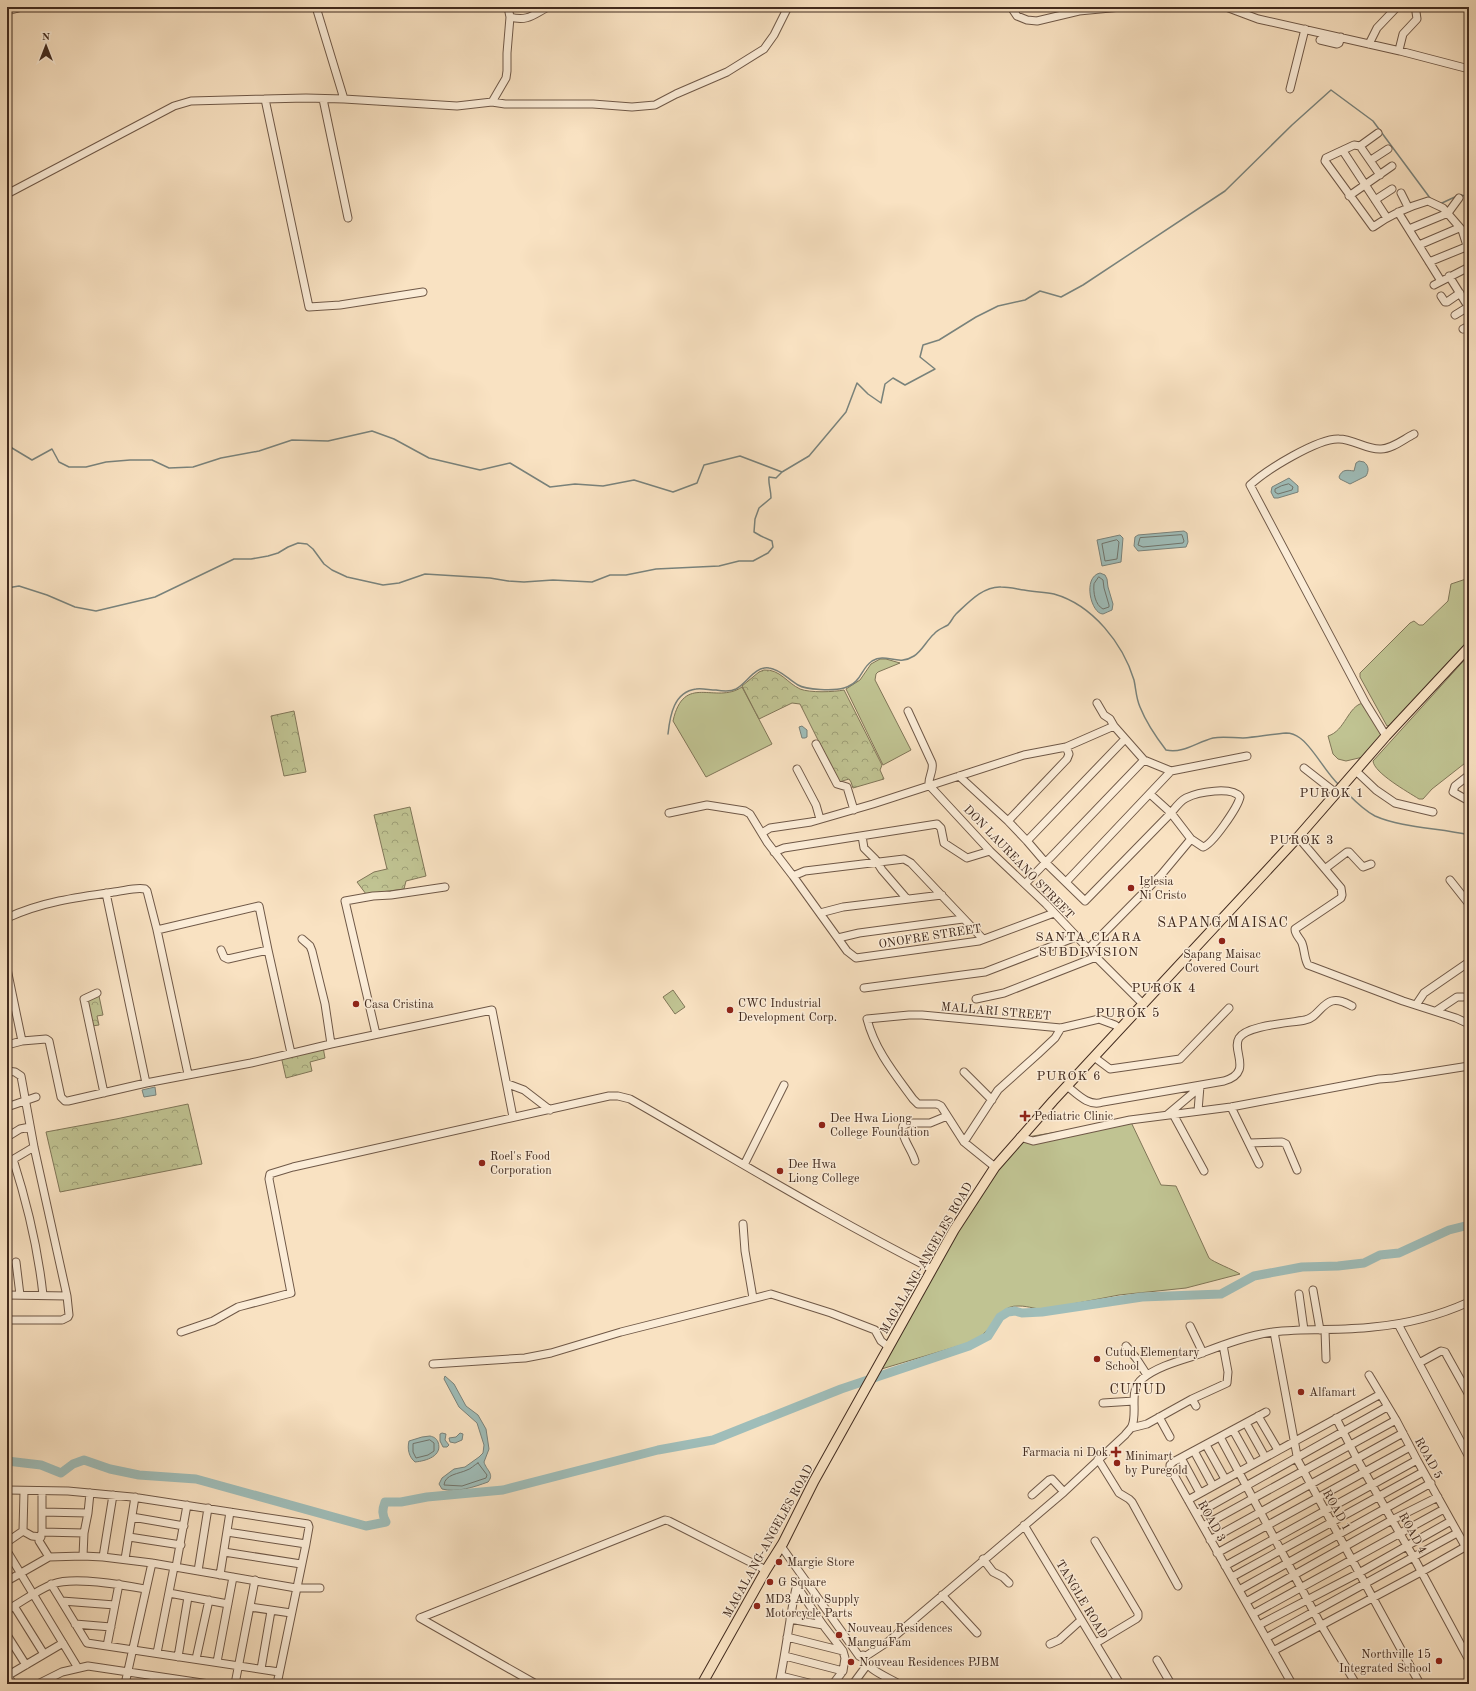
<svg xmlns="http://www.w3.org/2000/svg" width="1476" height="1691" font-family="'Old Standard TT',serif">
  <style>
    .green { fill: #c0c392; stroke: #807658 }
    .forest { fill: url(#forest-crowns); stroke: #807658 }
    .water { fill: #9fbdb9; stroke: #79827b }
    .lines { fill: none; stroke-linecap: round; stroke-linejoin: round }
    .shore { stroke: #70746c; stroke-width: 1 }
    .stream { stroke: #79827b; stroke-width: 1.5 }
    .river { stroke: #9fbdb9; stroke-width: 9 }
    .minor-casing { stroke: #6f5847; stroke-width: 9 }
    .major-casing { stroke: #412a1e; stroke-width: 11 }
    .minor { stroke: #fbecd7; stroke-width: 7 }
    .major { stroke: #f9e2c2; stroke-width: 9 }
    .poi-dot { fill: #8f2418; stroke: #fbecd7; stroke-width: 1.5 }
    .labels { text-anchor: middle; stroke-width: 3; stroke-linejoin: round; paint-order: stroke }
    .street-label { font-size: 12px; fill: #412a1e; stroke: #fbecd7 }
    .poi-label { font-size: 12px; fill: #412a1e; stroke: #fbecd7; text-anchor: start }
    .neighbourhood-label { font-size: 13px; letter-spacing: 1px; fill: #412a1e; stroke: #fbecd7 }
    .quarter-label { font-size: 14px; letter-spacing: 1px; fill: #412a1e; stroke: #fbecd7 }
  </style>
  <defs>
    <pattern id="forest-crowns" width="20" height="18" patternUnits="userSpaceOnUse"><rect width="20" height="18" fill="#c0c392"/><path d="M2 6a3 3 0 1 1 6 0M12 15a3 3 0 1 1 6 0" fill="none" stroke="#9e9f77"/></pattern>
  </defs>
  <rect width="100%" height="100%" fill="#f9e2c2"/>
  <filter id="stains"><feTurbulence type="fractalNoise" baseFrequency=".005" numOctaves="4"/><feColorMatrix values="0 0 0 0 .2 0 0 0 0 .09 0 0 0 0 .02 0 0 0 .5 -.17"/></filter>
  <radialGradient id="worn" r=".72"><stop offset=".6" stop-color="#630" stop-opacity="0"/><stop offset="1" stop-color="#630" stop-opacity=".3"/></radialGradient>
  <path class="green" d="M1469,578V640L1390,725L1387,726L1360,677V673L1410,623L1414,621L1419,625H1423L1448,601L1451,584Z
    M1469,655V760L1432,789L1423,799H1419C1408,792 1374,773 1373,761Z
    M880,659H886L900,663L878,672L876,674L875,680L911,750L883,765L846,689L860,680L871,664Z
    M742,687L772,744L706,777L673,721C684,672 715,705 742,687Z
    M1363,703L1381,735L1363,757L1346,761L1338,759L1333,754L1328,736C1345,731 1348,706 1363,703Z
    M673,990L685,1007L675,1014L663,997Z
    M1130,1120L1161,1185L1176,1186L1209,1258C1213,1262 1234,1270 1240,1274L1186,1288L1119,1295L1047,1309C1037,1310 1029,1306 1019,1306C1004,1305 998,1317 991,1326C985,1333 979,1338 972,1342L878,1370L964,1216L1021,1138Z"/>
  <path class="forest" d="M764,670C780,669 787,683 800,689C810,693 834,692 844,690L882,765L880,770L884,779L853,788L851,782L849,779L839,782L800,704L792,703L759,719L742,686L759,672Z
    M294,711L306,772L284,776L271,716Z
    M410,807L426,876L406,881L404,889L366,894L357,882L374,872L387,869L374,815Z
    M99,996L103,1015L97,1016L99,1025L92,1026L87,998Z
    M323,1047L325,1058L310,1062L312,1071L286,1078L281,1056Z
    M188,1104L202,1164L60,1192L46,1132L116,1119Z"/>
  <path class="water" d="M1359,461L1364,462C1369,466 1369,471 1366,476L1350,484L1340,479L1339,477C1342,469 1347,470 1354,471L1356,463Z
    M1289,478L1298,486V492L1278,498H1274L1271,492L1272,487Z
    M1184,531L1187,533L1188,542L1186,547L1138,551L1134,546L1135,537L1138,535Z
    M1120,535L1123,538L1121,562L1102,566L1097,540Z
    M1100,573L1105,575L1107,579L1108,587L1113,604L1112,610C1109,611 1106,613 1103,614C1091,614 1082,577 1100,573Z
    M802,726L807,730V737L805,738H802L799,727Z
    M155,1087L156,1095L144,1097L142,1090Z
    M445,1376L454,1384L466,1406L478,1415L486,1429L489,1449L484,1462C486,1470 495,1474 488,1482C474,1487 457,1493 442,1489L439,1484L442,1478L454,1469L465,1467L479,1457L483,1453L484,1445L477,1423L459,1407L444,1379Z
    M442,1433L446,1434L445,1440L449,1445L447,1447H443L440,1441V1434Z
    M460,1433L463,1434L462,1440L455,1443L450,1442L449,1438L456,1437Z
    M430,1436C434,1437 436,1438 438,1442C443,1456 426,1461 415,1462C409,1457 407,1449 409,1441L422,1437Z"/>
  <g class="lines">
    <path class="shore" d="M1289,484L1293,487L1292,490L1278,494L1275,492V489L1281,486Z
      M1182,535L1184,541L1183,543L1143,547L1138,545L1140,538Z
      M1117,540L1119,542L1117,559L1105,561L1102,544Z
      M1099,577L1103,580L1104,588L1109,605V607L1103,609C1095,605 1093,592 1094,584Z
      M430,1440L434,1443V1451L428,1455L416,1458L413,1452V1444Z
      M478,1463L487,1475L486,1478L462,1486L444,1485C445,1474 459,1474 467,1470C471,1469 474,1465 478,1463Z"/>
    <path class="stream" d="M1461,195L1469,197
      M1438,203H1442L1457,196
      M7,445L32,460L52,449L59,462L69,467H86L106,462L130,460H152L169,468L193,467L221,458L259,451L292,440L328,441L372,431L394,439L429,458L480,470L510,463L550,487L575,484L603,486L634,480L673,492L697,483L704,465L740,456L782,472L809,456L846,412L857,383L868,394L881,403L885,384L893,378L905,385L935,369L920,357L923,345L939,340L976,317L998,306L1025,300L1040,291L1061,297L1083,285L1225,191L1292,125L1331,90L1373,121L1430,198
      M7,588L19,586L47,595L75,607L96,611L155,597L234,559H251L268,556L278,553L288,547L298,543L307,544L313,549L324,564L332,570L347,577L383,585L399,583L425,574L490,578L508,581L524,582L553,580L592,582L610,575H626L656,569L719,566L739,561H753L768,553L773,547L772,541L761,536L754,532L755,519L759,508L771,498C771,490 768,483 769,477L776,478L782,472
      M668,734C670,715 674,692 696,689C702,688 710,690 716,690C722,691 730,692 736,689C747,683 755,666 769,668C780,669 789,680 798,685C806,690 834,691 844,688C863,682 860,669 872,661C887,652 897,667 914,656C922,651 927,640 934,634C938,629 943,628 948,625C951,622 953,617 956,614C968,603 983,586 1001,587C1009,587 1017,589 1024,590C1034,592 1045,592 1054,594C1093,605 1123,644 1134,680C1136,689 1136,698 1140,707C1146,722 1156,737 1166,750C1183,754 1197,742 1213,738C1223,736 1233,738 1243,738C1257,737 1272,734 1286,733C1290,733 1296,735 1300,738C1313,747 1325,772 1339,785
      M1344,790C1354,800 1363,810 1375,816C1402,828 1440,828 1469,835"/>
    <path class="river" d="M7,1461L41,1465L61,1473L73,1464L84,1460L110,1469L139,1475L196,1479L366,1526L386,1522C382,1515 382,1510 385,1502H401L427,1497L503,1490L658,1450L713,1440L841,1389L969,1346L988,1336L1000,1317L1008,1312L1015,1311L1022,1313L1042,1312L1142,1297L1221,1294L1254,1276L1302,1267L1338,1266L1364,1263L1380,1255L1399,1253L1449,1230L1469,1225"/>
    <g class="minor-casing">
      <path id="minor" d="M316,7L344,99
        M1011,7L1017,16L1027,20L1037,21L1079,11L1121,7
        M1226,7L1258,19L1400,51L1469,69
        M7,11L22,7
        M510,17C528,22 534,14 548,7
        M1320,40L1337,44L1339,43L1341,37
        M1369,44L1377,28L1397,7
        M1399,50L1403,34L1417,19L1416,12
        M1290,89L1305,29
        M265,99L309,307L340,305L423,292
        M323,99L348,218
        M492,102L506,78L507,71V53L510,17L508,7
        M1378,133L1360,146L1354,145L1326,158L1325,161L1373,227C1390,215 1407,207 1428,201L1443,208L1462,230L1469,252
        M1360,146L1380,175
        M1343,151L1387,218
        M1371,160L1388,149
        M1401,193L1408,207
        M7,194L174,106L191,101L306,98L344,99L457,106L492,102L505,104H593L632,107L655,105L676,94L727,72L764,49L774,35L788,7
        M1349,196L1392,166
        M1375,200L1392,189
        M1398,212L1441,281
        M1409,229L1448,213L1459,198
        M1419,245L1459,228
        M1429,262L1466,247
        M1449,276L1469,308
        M1434,285L1469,267
        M1441,296L1445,302H1447L1460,293
        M1455,315L1468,307
        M1463,329L1469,326
        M1097,703L1104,715L1110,719L1114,726L1144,760L1171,771L1247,756
        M908,711L932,763C934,771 928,777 929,785L990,851L1046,904L1096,957L1143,1004
        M1386,736L1365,702L1250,485C1266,470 1318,438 1339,439C1353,439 1367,450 1381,449C1392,449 1404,439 1414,434
        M816,744L837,784L847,787L854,810
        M1304,768L1336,793
        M797,769L816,805L820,819
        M1356,771L1376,790L1395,803L1433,812
        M1469,775L1455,786L1453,792L1469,801
        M959,776L1008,821L1027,841L1045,862L1085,901L1171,813C1175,808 1180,801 1186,798C1198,792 1232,786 1240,797C1238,807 1212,845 1203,847L1191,839L1171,813L1150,794
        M669,813L707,805L745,811L750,814L767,842L793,876L847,951L856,958L979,941L1054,913
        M1008,821L1067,759L1069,754L1066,747
        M762,833L770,828L811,822L873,804L1024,755L1066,747L1114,726
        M862,836L864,848L875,859L882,870L907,899
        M1298,837L1341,888L1342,895L1341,898L1295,929C1295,935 1300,938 1302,943C1305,951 1304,958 1308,965L1403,1001L1456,1018L1469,1024
        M1027,841L1125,739
        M774,852L784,848L937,824L941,828L944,843L967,858L990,851
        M1326,868L1347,852H1349L1363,867L1371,864
        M793,876L805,871L904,859L911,863L983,939
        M1450,880L1469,904
        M1066,882L1171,771
        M1025,884L1144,760
        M106,893L146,1083
        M820,913L843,907L942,895
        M7,918C41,902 78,897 114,892C124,891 136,887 145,889L147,891L157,930L188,1074
        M157,930L259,906L268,950L291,1053
        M838,938L859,933L963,919
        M302,939L310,946L312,951L325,1004L331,1044
        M1088,949L1161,875L1191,839
        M221,950L224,957L228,959L268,950
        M7,969L22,1041
        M864,988L985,972L1076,937
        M97,993L84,999L104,1093
        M976,999L1004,993L1096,957
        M1416,1005L1424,993L1469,962
        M1436,1011L1457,997H1463
        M376,1034L345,901L373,896L391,895L445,887
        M7,1045L22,1041L46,1039L49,1041L61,1097L65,1101H68L146,1083L251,1063L331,1044L492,1010L513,1117
        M1094,1057L1110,1069L1180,1059L1229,1008
        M7,1071L15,1072L21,1076L34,1147L67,1296L69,1315L68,1317L62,1320H7
        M964,1072L992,1100
        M508,1084L524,1090L550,1110
        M1067,1086C1078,1095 1089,1107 1103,1102L1224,1081C1254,1072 1231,1051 1239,1038C1247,1025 1291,1023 1305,1020C1317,1018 1321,1004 1332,1001C1339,999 1346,1003 1352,1006
        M7,1107L36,1097
        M1231,1107L1259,1164
        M1198,1111L1200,1086
        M1173,1114L1204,1171
        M1167,1115L1199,1088
        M7,1137L20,1129L30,1127
        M1020,1137L1033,1141L1130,1120L1231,1107L1379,1079L1393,1078L1469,1066
        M964,1142L998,1090L1038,1054L1055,1038L1061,1028
        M1250,1143L1282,1142L1286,1144L1297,1170
        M13,1159C27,1203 38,1248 43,1295
        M915,1161C912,1149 901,1139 903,1126L908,1123H930L947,1116
        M7,1163L34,1147
        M744,1165L784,1085
        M995,1167L964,1142L941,1106L937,1104H918L913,1099C894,1073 875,1050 867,1019L909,1015H922L1061,1028L1099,1019L1115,1025L1120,1029
        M743,1224L745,1251L753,1298
        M16,1262L20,1295
        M1313,1290L1320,1330
        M1299,1294L1304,1330
        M7,1295L67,1296
        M1398,1324L1469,1457
        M1190,1326L1203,1353
        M1325,1330L1326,1359
        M181,1332L213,1321L238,1307L291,1293L269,1179L270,1174L293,1167L609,1096H618L630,1099C730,1156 829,1217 932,1269
        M1274,1332L1298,1461L1420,1684
        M1126,1346L1136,1358L1147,1375
        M1419,1363L1441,1351L1445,1352L1469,1395
        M433,1364L525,1358L551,1353L621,1332L771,1294L831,1313L875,1330L881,1341L889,1347
        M1369,1375L1396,1420L1417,1460L1469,1553
        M1192,1399L1196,1406
        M1103,1403L1134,1401
        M1266,1412L1173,1462L1170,1465V1468L1292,1684
        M1258,1416L1278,1450
        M1159,1417L1170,1437
        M1336,1418L1357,1459L1414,1558L1469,1660
        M1246,1423L1265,1457
        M1131,1428L1147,1424L1192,1399L1227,1383L1228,1372L1223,1345
        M1233,1430L1252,1464
        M1220,1437L1321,1625L1356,1684
        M1206,1445L1225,1479
        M1194,1451L1213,1486
        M1181,1458L1200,1493
        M1098,1459L1119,1493L1129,1499L1132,1502L1178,1586
        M7,1490L68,1491L132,1497L308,1524L309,1527L306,1544L277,1684
        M42,1491V1532L39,1541L49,1557
        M1032,1495L1049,1480L1052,1479L1064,1492
        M1188,1500L1379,1395
        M42,1512L88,1513L90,1493
        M1196,1514L1387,1407
        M132,1517L184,1526
        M1024,1525L1120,1684
        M1203,1526L1396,1420
        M23,1531L32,1536L41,1537
        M42,1532L84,1533L83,1556
        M227,1532L306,1544
        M84,1533L88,1513
        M129,1537L181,1545
        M1210,1540L1403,1433
        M1095,1541L1138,1613V1617L1136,1619L1096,1643
        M7,1542L23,1531L24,1491
        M781,1546L859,1656L863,1658L889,1641L1064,1492L1125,1435C1127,1432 1131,1429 1132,1426C1138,1412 1128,1390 1142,1379C1155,1368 1175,1362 1191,1357C1218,1347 1244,1336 1273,1332C1306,1328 1339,1331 1373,1327C1407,1324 1438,1316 1469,1302
        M7,1551L78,1668
        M224,1552L301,1564
        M1217,1553L1410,1447
        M103,1557L113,1495
        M125,1559L135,1497
        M983,1559L993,1572L1003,1577L1009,1583
        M1225,1566L1417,1460
        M176,1567L187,1505
        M198,1571L208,1508
        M220,1575L230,1512
        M1232,1577L1423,1472
        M7,1581L49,1557L83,1556L103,1557L152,1563L296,1588H320
        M51,1584L87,1643L279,1672
        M1239,1590L1431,1483
        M169,1593L228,1604
        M942,1595L977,1633
        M62,1601L115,1605
        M1246,1602L1392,1520L1438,1497
        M14,1606L44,1654
        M250,1607L291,1613
        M7,1610C22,1602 37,1590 53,1584C74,1576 123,1585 145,1589
        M1253,1614L1444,1509
        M420,1618L665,1520L669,1521L766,1570
        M420,1618L536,1684
        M790,1619L823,1625
        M75,1624L111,1627
        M1259,1625L1359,1573L1451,1521
        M7,1635L26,1665
        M787,1637L843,1651
        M1266,1638L1457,1533
        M1050,1644L1059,1640L1081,1620
        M107,1646L119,1584
        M1273,1651L1421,1572L1465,1547
        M157,1653L174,1567
        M863,1655C864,1669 888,1677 899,1684
        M785,1656L843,1671
        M178,1657L188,1597
        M196,1659L209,1600
        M1157,1660L1171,1684
        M217,1662L233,1577
        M261,1669L271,1611
        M7,1675L13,1684
        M7,1676L63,1643
        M781,1676L813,1684
        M38,1684L62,1672L88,1666L209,1684
        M125,1684L152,1563
        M235,1684L255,1580
        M779,1684C786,1652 789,1620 796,1588H798L823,1625L843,1651L845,1658L843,1671L833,1684
        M853,1684L867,1665"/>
    </g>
    <g class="major-casing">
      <path id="major" d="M702,1684L766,1570L783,1543L814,1481L954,1230L995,1167L1053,1101L1298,837L1386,736L1469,647"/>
    </g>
    <use href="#minor" class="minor"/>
    <use href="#major" class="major"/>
  </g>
  <g class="poi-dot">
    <circle cx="1131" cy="888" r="4"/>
    <circle cx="1222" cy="941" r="4"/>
    <circle cx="356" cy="1004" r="4"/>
    <circle cx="730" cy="1010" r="4"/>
    <path d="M1023 1110h4v4h4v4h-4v4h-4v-4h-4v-4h4z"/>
    <circle cx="822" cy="1125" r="4"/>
    <circle cx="482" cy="1163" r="4"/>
    <circle cx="780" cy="1171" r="4"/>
    <circle cx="1097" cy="1359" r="4"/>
    <circle cx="1301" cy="1392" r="4"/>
    <path d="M1114 1446h4v4h4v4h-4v4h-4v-4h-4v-4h4z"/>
    <circle cx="1117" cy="1463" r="4"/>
    <circle cx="779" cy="1562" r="4"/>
    <circle cx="770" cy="1582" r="4"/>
    <circle cx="757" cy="1606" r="4"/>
    <circle cx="839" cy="1635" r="4"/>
    <circle cx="1439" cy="1661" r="4"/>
    <circle cx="851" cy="1662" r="4"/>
  </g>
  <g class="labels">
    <g class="street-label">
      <text transform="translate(1019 862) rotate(46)" y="4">DON LAUREANO STREET</text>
      <text transform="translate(930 936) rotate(-9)" y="4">ONOFRE STREET</text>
      <text transform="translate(996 1011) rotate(5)" y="4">MALLARI STREET</text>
      <text transform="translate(926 1258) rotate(-60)" y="4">MAGALANG-ANGELES ROAD</text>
      <text transform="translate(1429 1458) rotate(61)" y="4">ROAD 5</text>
      <text transform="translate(1337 1510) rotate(61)" y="4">ROAD 1</text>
      <text transform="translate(1212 1521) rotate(61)" y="4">ROAD 3</text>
      <text transform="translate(1413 1533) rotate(61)" y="4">ROAD 4</text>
      <text transform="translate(768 1541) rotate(-61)" y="4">MAGALANG-ANGELES ROAD</text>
      <text transform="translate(1082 1599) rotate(59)" y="4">TANGLE ROAD</text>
    </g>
    <g class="poi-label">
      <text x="1139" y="885">Iglesia<tspan x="1139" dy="14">Ni Cristo</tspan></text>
      <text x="1222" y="958" text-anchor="middle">Sapang Maisac<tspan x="1222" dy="14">Covered Court</tspan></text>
      <text x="738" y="1007">CWC Industrial<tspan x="738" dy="14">Development Corp.</tspan></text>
      <text x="364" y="1008">Casa Cristina</text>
      <text x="1034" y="1120">Pediatric Clinic</text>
      <text x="830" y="1122">Dee Hwa Liong<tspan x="830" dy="14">College Foundation</tspan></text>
      <text x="490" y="1160">Roel's Food<tspan x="490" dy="14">Corporation</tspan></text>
      <text x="788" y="1168">Dee Hwa<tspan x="788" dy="14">Liong College</tspan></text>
      <text x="1105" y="1356">Cutud Elementary<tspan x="1105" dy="14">School</tspan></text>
      <text x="1309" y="1396">Alfamart</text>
      <text x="1108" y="1456" text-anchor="end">Farmacia ni Dok</text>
      <text x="1125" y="1460">Minimart<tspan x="1125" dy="14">by Puregold</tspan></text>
      <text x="787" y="1566">Margie Store</text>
      <text x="778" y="1586">G Square</text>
      <text x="765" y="1603">MD3 Auto Supply<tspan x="765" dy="14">Motorcycle Parts</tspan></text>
      <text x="847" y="1632">Nouveau Residences<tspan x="847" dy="14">ManguaFam</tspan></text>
      <text x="1431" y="1658" text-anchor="end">Northville 15<tspan x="1431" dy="14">Integrated School</tspan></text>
      <text x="859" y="1666">Nouveau Residences PJBM</text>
    </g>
    <g class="neighbourhood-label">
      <text x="1332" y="797">PUROK 1</text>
      <text x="1302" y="844">PUROK 3</text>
      <text x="1089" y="941">SANTA CLARA<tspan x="1089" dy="15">SUBDIVISION</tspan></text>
      <text x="1164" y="992">PUROK 4</text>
      <text x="1128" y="1017">PUROK 5</text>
      <text x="1069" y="1080">PUROK 6</text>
    </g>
    <g class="quarter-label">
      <text x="1223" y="927">SAPANG MAISAC</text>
      <text x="1138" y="1394">CUTUD</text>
    </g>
  </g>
  <rect width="1476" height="1691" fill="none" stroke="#f9e2c2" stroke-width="24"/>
  <rect x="8" y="8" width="1460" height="1675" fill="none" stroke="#412a1e" stroke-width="2"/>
  <rect x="12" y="12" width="1452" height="1667" fill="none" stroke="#412a1e"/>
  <g transform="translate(46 46)" stroke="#fbecd7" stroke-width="3" paint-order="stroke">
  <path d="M0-3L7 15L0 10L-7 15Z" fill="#412a1e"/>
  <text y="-6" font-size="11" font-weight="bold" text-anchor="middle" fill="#412a1e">N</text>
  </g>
  <rect width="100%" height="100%" filter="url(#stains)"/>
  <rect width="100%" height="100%" fill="url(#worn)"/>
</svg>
